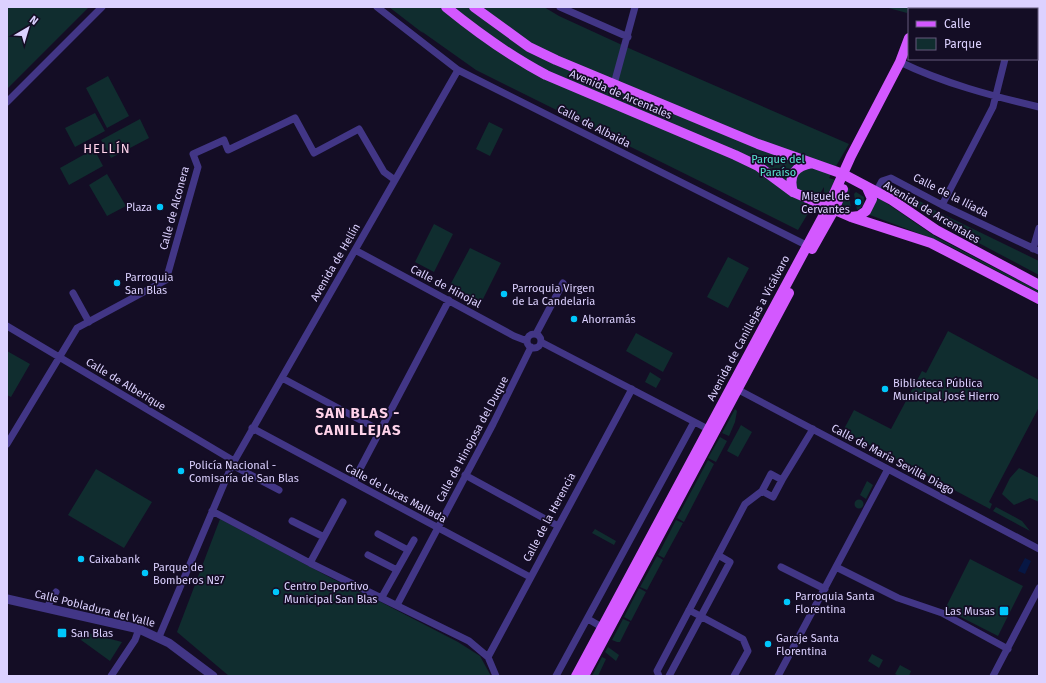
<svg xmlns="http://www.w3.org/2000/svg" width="1046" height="683" font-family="'Fira Sans',sans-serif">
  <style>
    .green { fill: #102d2f }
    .water { fill: #071744 }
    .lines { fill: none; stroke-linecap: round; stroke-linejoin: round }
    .minor { stroke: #423686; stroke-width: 7 }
    .tertiary { stroke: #423686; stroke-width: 9 }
    .primary { stroke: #d358ff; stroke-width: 10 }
    .poi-dot { fill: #00c7fc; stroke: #140d25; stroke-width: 1.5 }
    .labels { text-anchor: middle; stroke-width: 3.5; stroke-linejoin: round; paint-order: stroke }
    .street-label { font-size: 11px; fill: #dcd1ff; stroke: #140d25 }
    .park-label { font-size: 11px; fill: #58e5d1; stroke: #140d25 }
    .poi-label { font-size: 11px; fill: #dcd1ff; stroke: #140d25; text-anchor: start }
    .quarter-label { font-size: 13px; letter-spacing: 1px; fill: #ffd3ea; stroke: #140d25 }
    .district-label { font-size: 15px; font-weight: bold; letter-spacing: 1px; fill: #ffd3ea; stroke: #140d25 }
  </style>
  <rect width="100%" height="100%" fill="#140d25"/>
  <path class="green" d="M7,7H89L7,89Z
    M389,7H544L559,16L633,50L849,144L829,178L835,180L826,198L822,196L824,192V187L798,230L476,70L421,31L424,34Z
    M885,7H909L907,13Z
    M108,76L129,116L107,128L86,88Z
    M95,113L105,131L75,147L65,128Z
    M140,119L149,138L111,158L101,140Z
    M489,122L503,129L490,156L476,149Z
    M94,149L103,166L69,185L60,168Z
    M107,174L126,206L107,216L89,185Z
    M889,184L925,204L924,205L1039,261V275L941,223L887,188Z
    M848,188L850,189L849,194L851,209L841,204Z
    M856,192L864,197C864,203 863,208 857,210L854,194Z
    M879,198L936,237L1039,291V293L944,243L870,215L869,213L876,199Z
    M434,224L453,234L434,272L415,262Z
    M470,248L501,263L480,305L448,289Z
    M728,257L749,268L728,308L707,297Z
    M948,331L1039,380V407L989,502L992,504L990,509L843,431L854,410L891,429L922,371L926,373Z
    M636,333L673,353L663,372L626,351Z
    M7,351L30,364L11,397L7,395Z
    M650,372L661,379L656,388L645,382Z
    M735,409L737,411L735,422L729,436L722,433Z
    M741,425L752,432L738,457L727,451Z
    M720,437L727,441L716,462L708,458Z
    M708,460L714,464L684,522L677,518Z
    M1019,468L1039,478V502L1030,498L1014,505L1002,494L1010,478Z
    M96,469L152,502L124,548L68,515Z
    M867,481L873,485L866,499L860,495Z
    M854.5 504a4.5 4.5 0 1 1 9 0a4.5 4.5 0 1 1-9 0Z
    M996,507L1022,521L1030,531L993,511Z
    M220,519L346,586L373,598L458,642L480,656L491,676H229L177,632Z
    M676,520L683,523L664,558L658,555Z
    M595,529L616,541L614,545L592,533Z
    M657,556L663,560L647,590L640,587Z
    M970,559L1023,586L998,636L945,609Z
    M639,588L646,592L631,621L624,617Z
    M623,619L630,622L620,642H617L612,640Z
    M84,632L122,642L110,661L81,640Z
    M608,647L619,655L616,661L605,652Z
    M872,654L883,660L879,668L868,661Z
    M602,657L606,659L598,676H592Z
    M900,665L911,671L909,676H899L895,674Z"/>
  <path class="water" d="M1025,558L1031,561L1025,574L1018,571Z"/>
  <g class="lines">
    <path class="minor" d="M377,7L458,70L810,247
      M560,7L628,37
      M1023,9L1024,7
      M1037,51H1039
      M900,62C943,83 992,96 1039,107
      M614,84L635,7
      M7,102L102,7
      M875,194L882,181L891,178L942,205L1039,251
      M942,205L993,107L1005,59
      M1033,249L1039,228
      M355,250L514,336L527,341
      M73,293L89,322
      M7,326L234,461
      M536,334L563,283
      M527 341a7 7 0 1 1 14 0a7 7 0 1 1-14 0Z
      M541,342L708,429
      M282,378L379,430
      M733,387L1039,549
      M252,428L530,577
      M7,444L77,328L166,280L198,167L193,154L224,140L228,150L295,118L314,153L359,129L384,172L395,180
      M232,465L279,490
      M465,475L558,526
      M782,480L813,429
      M353,482L449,300
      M212,511L310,563L469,641L488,657L496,676
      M292,521L324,537
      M378,534L408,550
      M368,555L397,570
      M310,563L343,502
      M781,567L825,589
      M836,567L898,598L942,613L1008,649
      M382,597L414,540
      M397,605L493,424L531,347
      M47,607L56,592
      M689,610L743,639L748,651L734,676
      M588,619L605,629
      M159,637L232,465L458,70
      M488,657L632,389
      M111,676L135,640L139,629
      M556,676L694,422
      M659,676L657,671L745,504L762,491L771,474L782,480L773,497L762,491
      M669,676L730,562L718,555
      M778,676L888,469
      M993,676L1039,588"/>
    <path class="tertiary" d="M7,599L139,629L169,643L213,676"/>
    <path class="primary" d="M446,7C478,33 510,56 546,75L735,155L758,166L793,192L851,217L931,243L1039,299
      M474,7L529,47L556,60L758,144L843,174L892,200L936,230L1039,285
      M917,9V7
      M924,9V7
      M793,192C788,175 795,166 812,163
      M851,217L859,216L866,211L872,199L867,188
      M812,249L834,210L843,189
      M576,676L828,207L851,156L900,62L909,38
      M584,676L789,293"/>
  </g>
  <g class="poi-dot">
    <circle cx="858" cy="202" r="4"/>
    <circle cx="160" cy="207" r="4"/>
    <circle cx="117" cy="283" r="4"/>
    <circle cx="504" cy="294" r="4"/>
    <circle cx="574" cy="319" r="4"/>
    <circle cx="885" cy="389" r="4"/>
    <circle cx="181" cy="471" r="4"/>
    <circle cx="81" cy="559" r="4"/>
    <circle cx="145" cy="573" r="4"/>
    <circle cx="276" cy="592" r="4"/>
    <circle cx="787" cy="602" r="4"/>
    <rect x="999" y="606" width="10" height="10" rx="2"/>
    <rect x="57" y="628" width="10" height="10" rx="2"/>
    <circle cx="768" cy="644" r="4"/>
  </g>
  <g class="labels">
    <g class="street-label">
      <text transform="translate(621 94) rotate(23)" y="4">Avenida de Arcentales</text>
      <text transform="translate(594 126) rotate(27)" y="4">Calle de Albaida</text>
      <text transform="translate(951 195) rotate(27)" y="4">Calle de la Ilíada</text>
      <text transform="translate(174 208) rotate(-75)" y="4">Calle de Alconera</text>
      <text transform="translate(932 212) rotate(31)" y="4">Avenida de Arcentales</text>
      <text transform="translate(335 262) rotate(-60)" y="4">Avenida de Hellín</text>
      <text transform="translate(446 286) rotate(28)" y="4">Calle de Hinojal</text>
      <text transform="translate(748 328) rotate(-62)" y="4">Avenida de Canillejas a Vicálvaro</text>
      <text transform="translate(126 384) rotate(31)" y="4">Calle de Alberique</text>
      <text transform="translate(472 439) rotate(-62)" y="4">Calle de Hinojosa del Duque</text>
      <text transform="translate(893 459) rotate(28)" y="4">Calle de María Sevilla Diago</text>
      <text transform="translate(396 493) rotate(28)" y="4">Calle de Lucas Mallada</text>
      <text transform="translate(549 517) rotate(-62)" y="4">Calle de la Herencia</text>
      <text transform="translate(95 608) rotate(14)" y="4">Calle Pobladura del Valle</text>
    </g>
    <g class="park-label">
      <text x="778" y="163">Parque del<tspan x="778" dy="13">Paraíso</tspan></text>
    </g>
    <g class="poi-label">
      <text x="850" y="200" text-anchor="end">Miguel de<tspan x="850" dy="13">Cervantes</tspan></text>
      <text x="152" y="211" text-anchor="end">Plaza</text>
      <text x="125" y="281">Parroquia<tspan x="125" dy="13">San Blas</tspan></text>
      <text x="512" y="292">Parroquia Virgen<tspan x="512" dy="13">de La Candelaria</tspan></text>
      <text x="582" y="323">Ahorramás</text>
      <text x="893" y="387">Biblioteca Pública<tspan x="893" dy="13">Municipal José Hierro</tspan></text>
      <text x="189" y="469">Policía Nacional -<tspan x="189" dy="13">Comisaría de San Blas</tspan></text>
      <text x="89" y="563">Caixabank</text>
      <text x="153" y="571">Parque de<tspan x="153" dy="13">Bomberos Nº7</tspan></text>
      <text x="284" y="590">Centro Deportivo<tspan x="284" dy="13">Municipal San Blas</tspan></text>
      <text x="795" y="600">Parroquia Santa<tspan x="795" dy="13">Florentina</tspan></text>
      <text x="995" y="615" text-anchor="end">Las Musas</text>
      <text x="71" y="637">San Blas</text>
      <text x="776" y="642">Garaje Santa<tspan x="776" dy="13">Florentina</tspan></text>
    </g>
    <g class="quarter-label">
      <text x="107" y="153">HELLÍN</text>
    </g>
    <g class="district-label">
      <text x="358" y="418">SAN BLAS -<tspan x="358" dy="17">CANILLEJAS</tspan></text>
    </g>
  </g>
  <rect width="1046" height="683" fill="none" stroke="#dcd1ff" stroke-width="16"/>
  <rect x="908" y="8" width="130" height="52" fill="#140d25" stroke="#645b7c"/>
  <rect x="916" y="21" width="20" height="6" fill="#d358ff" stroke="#645b7c"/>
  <text x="944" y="28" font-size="12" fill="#dcd1ff">Calle</text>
  <rect x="916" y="38" width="20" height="12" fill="#102d2f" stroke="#645b7c"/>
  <text x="944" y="48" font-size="12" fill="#dcd1ff">Parque</text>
  <g transform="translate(28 28) rotate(38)" stroke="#140d25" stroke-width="3" paint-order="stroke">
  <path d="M0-3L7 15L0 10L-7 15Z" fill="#dcd1ff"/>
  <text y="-6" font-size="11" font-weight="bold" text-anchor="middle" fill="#dcd1ff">N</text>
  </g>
</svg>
